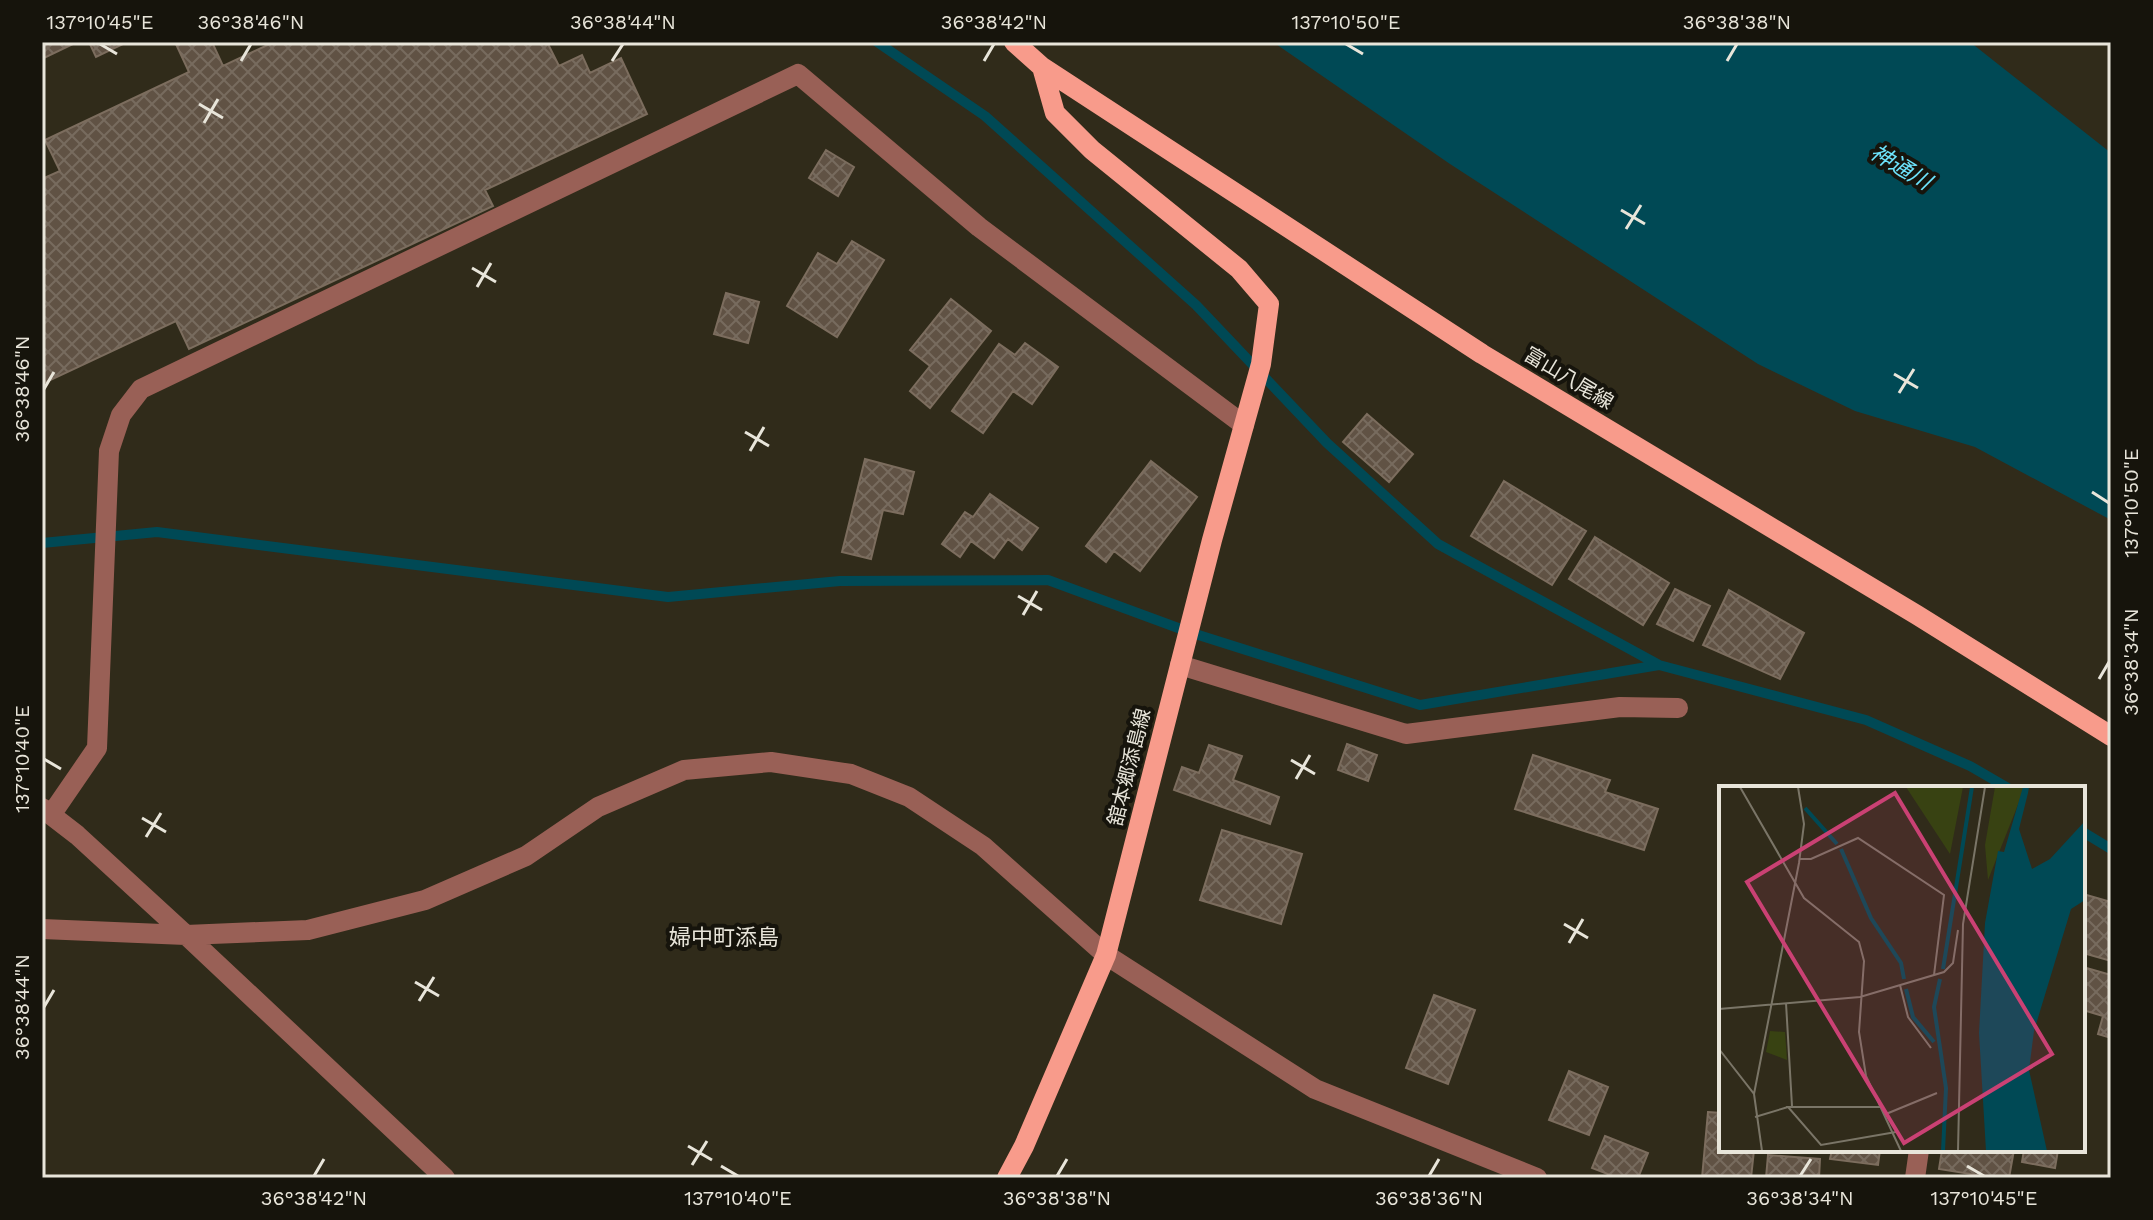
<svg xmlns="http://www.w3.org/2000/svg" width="2153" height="1220" font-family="'Work Sans','Noto Sans JP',sans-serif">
<defs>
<pattern id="building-cross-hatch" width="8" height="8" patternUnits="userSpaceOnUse" patternTransform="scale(2)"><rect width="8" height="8" fill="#605244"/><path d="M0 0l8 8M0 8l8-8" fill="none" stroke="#776b5e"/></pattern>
</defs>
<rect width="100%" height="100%" fill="#302b1a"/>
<path fill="#004955" d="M1273 42H1970L2111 153V520L1975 447 1855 411 1758 364 1450 164Z"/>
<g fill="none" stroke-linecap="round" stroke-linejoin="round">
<path stroke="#004955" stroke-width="10" d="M877 42 985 116 1196 305 1327 443 1438 544 1659 665 1866 720 1970 766 2008 788
M42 543 157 532 668 597 840 581 1048 580 1189 632 1420 705 1659 665
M2083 832 2111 849"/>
</g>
<path fill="url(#building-cross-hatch)" stroke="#7c6d5e" stroke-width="2" d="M42 42H77L42 59Z
M89 42H127L96 57Z
M175 42H212L223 66 274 42H547L559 66 582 55 590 73 621 58 647 114 485 190 493 206 189 349 176 321 42 384V179L60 171 45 140 189 72Z
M826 150 854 167 838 196 809 178Z
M852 241 884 260 837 337 787 306 818 253 837 264Z
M726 293 759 302 748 343 714 334Z
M951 299 991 331 930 408 910 391 930 366 910 350Z
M1025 343 1058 367 1032 404 1013 391 983 433 952 411 999 344 1015 355Z
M1367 414 1413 454 1389 482 1343 442Z
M865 459 914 472 903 514 883 510 871 559 842 552Z
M1151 461 1197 497 1140 571 1114 551 1106 562 1086 546Z
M1504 481 1586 531 1552 585 1471 536Z
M990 494 1038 528 1022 550 1008 539 994 558 971 541 960 557 942 544 965 512 973 517Z
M1595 537 1669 583 1643 625 1569 579Z
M1675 589 1710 606 1693 641 1657 624Z
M1729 590 1804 633 1780 679 1703 645Z
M1347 744 1377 755 1368 781 1338 770Z
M1209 745 1242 756 1233 780 1279 797 1270 824 1174 790 1182 767 1199 773Z
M1533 755 1610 780 1605 792 1658 809 1644 850 1515 809Z
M1222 830 1302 854 1281 924 1200 900Z
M2083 894 2111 902V961L2083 953Z
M2083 967 2111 975V1038L2098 1034 2103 1016 2083 1010Z
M1434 995 1475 1010 1448 1084 1406 1068Z
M1569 1071 1608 1087 1589 1135 1549 1120Z
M1708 1112 1721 1113V1150H1754L1751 1178H1702Z
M1605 1136 1648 1153 1638 1178H1618L1592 1168Z
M1832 1150H1880L1878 1165 1830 1159Z
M1942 1150H2014L2009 1178H1977V1175L1939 1169Z
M2024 1150H2058L2055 1168 2022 1162Z
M1768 1155 1820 1159 1819 1178H1766Z"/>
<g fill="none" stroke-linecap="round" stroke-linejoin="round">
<path stroke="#996056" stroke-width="20" d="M1180 665 1406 734 1620 707 1678 708
M42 808 77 835 186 935 445 1178
M51 815 97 748 109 451 121 415 141 389 798 74 979 227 1244 425
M42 929 186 935 308 930 425 900 526 856 598 807 684 770 771 762 851 774 909 797 983 846 1106 955 1315 1089 1537 1178
M1915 1178 1919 1150"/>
<path stroke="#f89b8b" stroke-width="20" d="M1014 42 1042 67 1482 354 1917 615 2111 736
M1007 1178 1024 1146 1106 955 1212 540 1261 364 1269 304 1239 269 1092 150 1055 113 1042 67"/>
</g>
<path fill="none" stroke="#e8e5da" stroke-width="3" d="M100 44 117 54M1346 44 1363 54M241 61 251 44M612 61 623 44M984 61 994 44M1727 61 1737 44M199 104 223 118M204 123 218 99M1621 210 1645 224M1626 229 1641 205M472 268 496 282M477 287 491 263M1894 374 1918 388M44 389 54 372M1899 393 1914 369M745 432 769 446M750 451 764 427M2092 492 2109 503M1018 596 1042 610M1023 615 1037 591M2099 679 2109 662M44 759 61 769M1291 760 1315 774M1296 779 1310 755M142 818 166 832M146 837 161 813M1564 924 1588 938M1569 943 1583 919M415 982 439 996M419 1001 434 977M44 1007 54 990M688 1146 712 1160M692 1165 707 1141M721 1166 738 1176M1967 1166 1984 1176M314 1176 324 1159M1057 1176 1067 1159M1429 1176 1439 1159M1800 1176 1811 1159"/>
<g text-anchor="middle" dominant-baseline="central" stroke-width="8" stroke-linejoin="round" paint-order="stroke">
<g font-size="20" fill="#e8e5da" stroke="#16140c">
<text transform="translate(1569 378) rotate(31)">富山八尾線</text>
<text transform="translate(1129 767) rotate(-76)">舘本郷添島線</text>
</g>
<g font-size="22" font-style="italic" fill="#6de3fc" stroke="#16140c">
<text transform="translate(1901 167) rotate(31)">神通川</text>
</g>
<g font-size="22" fill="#e8e5da" stroke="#16140c">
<text x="724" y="937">婦中町添島</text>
</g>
</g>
<g transform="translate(1719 786)">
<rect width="366" height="366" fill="#302b1a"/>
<path d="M187 1H244L231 68ZM276 1H306L269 94 266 59Z" fill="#384212"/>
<path d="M51 245 66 246 68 274 47 266Z" fill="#384212"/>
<path d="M304 1H310L309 7 300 43 313 83 331 73 366 35V114L352 123 315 245 310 284 328 365H267L260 247 266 137 279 65 285 66Z" fill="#004955"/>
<path fill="none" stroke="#004955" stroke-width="4" d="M86 22 118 58M122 63 152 132 182 177 185 193M224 183 253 1M221 193 215 221 227 302 224 365M187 203 194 231 215 256"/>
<path fill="none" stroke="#7a7567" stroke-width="2" d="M21 1 85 112 140 156 145 175 140 246 147 290 182 365M81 73H92L139 52 225 109 215 189M181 199 189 231 212 262M67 217 73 320M0 223 141 211 225 186 234 177 239 144M0 263 35 308 43 365M35 308 80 77 85 38 79 1M161 321H69L102 359 177 346M167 328 218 307M36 331 69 321M239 365 244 138 266 1"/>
<path fill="#ca4174" fill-opacity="0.15" stroke="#ca4174" stroke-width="4" d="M176 7 333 268 185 357 28 96Z"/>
<rect width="366" height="366" fill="none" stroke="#e8e5da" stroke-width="4"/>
</g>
<rect width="2153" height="1220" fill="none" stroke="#16140c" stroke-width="88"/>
<rect x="44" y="44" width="2065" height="1132" fill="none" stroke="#e8e5da" stroke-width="3"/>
<g font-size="20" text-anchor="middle" fill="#e8e5da">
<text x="100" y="29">137°10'45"E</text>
<text x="251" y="29">36°38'46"N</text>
<text x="623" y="29">36°38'44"N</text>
<text x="994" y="29">36°38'42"N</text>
<text x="1346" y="29">137°10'50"E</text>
<text x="1737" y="29">36°38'38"N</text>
<text transform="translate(22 389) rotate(-90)" y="7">36°38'46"N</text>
<text transform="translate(2131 503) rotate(-90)" y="7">137°10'50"E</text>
<text transform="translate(2131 662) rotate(-90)" y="7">36°38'34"N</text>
<text transform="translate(22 759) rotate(-90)" y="7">137°10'40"E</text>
<text transform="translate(22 1007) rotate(-90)" y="7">36°38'44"N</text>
<text x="314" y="1205">36°38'42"N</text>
<text x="738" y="1205">137°10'40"E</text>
<text x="1057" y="1205">36°38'38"N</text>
<text x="1429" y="1205">36°38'36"N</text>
<text x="1800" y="1205">36°38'34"N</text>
<text x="1984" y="1205">137°10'45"E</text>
</g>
</svg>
